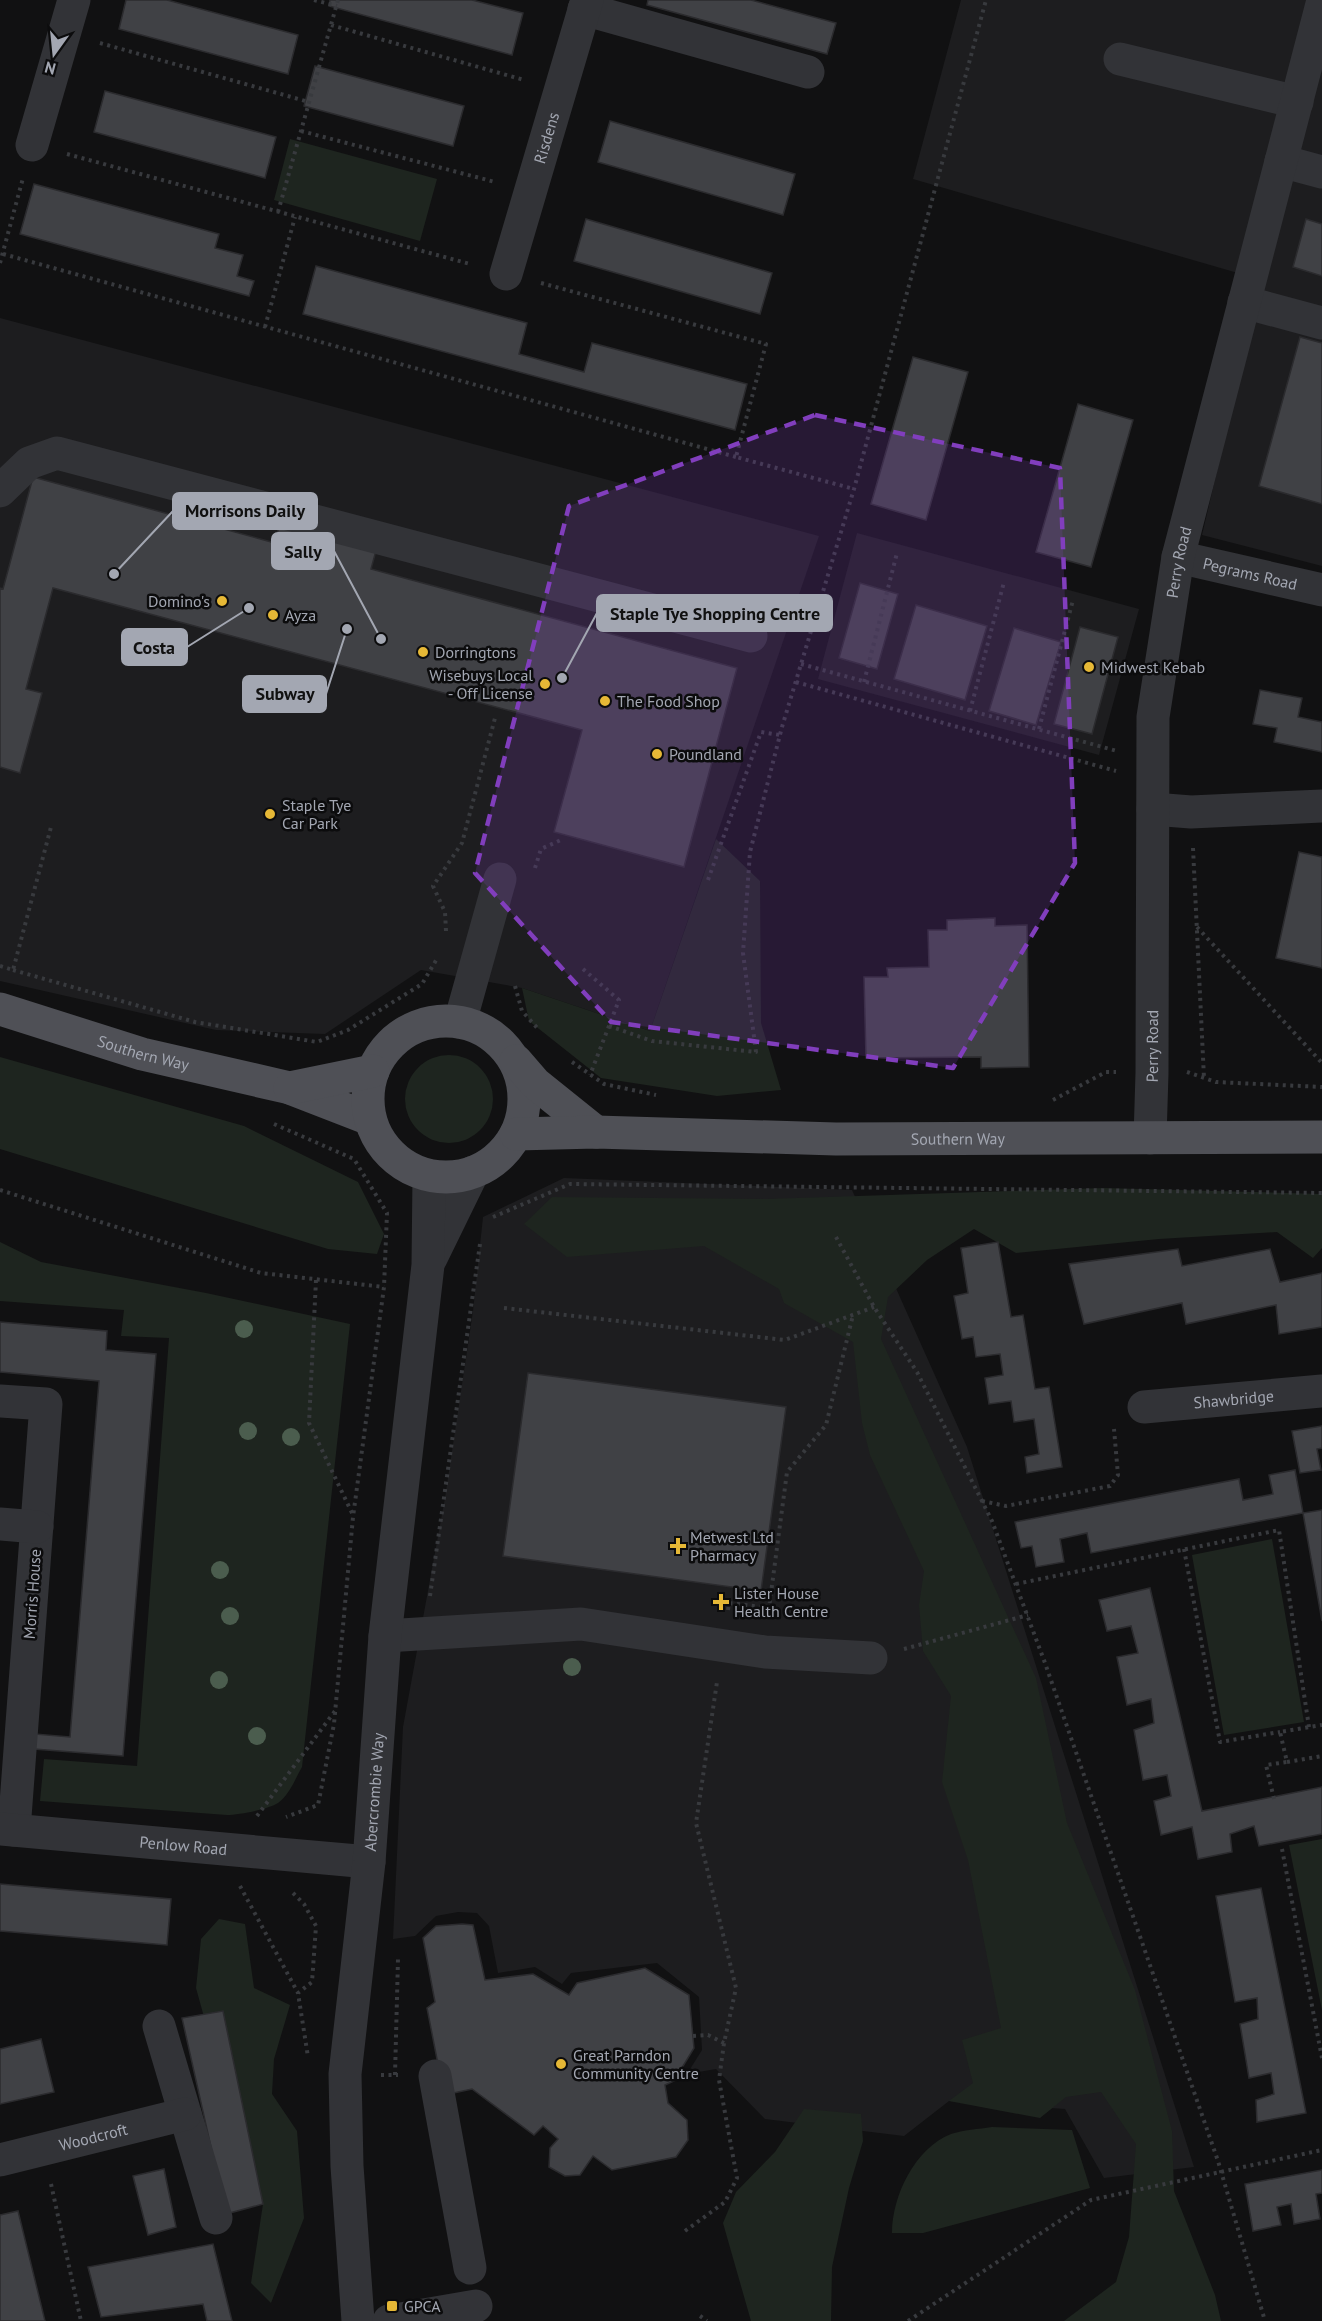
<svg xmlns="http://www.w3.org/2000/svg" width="1322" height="2321" font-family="'PT Sans',sans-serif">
<rect width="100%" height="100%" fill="#111112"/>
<path fill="#1d1d1f" d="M961 0H1322V566L1202 535 1262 280 913 179Z
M0 318 819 536 650 1031 522 988 421 970 325 1034 216 1030 0 981Z
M857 533 1139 609 1099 755 818 679Z
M564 1178 852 1190 967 1447 1194 2167 1104 2178 1065 2109 949 2101 904 2136 765 2119 716 2069 687 2074 702 2050 699 1997 657 1963 571 1973 562 1984 535 1967 498 1973 489 1926 477 1913 458 1912 436 1916 415 1936 393 1939 403 1727 445 1498 473 1311 483 1217Z"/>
<path fill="#1e251f" d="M290 139 437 179 420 241 274 200Z
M716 839 760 881 761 1023 781 1090 717 1096 601 1078 529 1021 522 988 650 1031Z
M405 1099a44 44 0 1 1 88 0a44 44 0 1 1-88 0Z
M0 1057 244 1126 358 1182 384 1234 377 1254 328 1249 0 1149Z
M1104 1188 1322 1194V1248L1313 1258 1277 1232 1159 1239 1016 1253 974 1229 927 1260 888 1297 881 1339 1036 1678 1067 1823 1135 1990 1172 2131 1174 2191 1215 2295 1221 2321H1064L1116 2282 1129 2237 1136 2144 1101 2092 1066 2097 1040 2118 949 2101 973 2083 962 2040 1001 2028 968 1860 942 1782 951 1696 923 1651 919 1605 924 1571 870 1455 862 1423 853 1342 784 1303 779 1289 704 1246 567 1257 524 1224 552 1197 767 1199Z
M0 1242 41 1262 206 1293 350 1324 302 1767C295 1779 290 1794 278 1803 269 1809 239 1815 227 1815L40 1801 44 1759 137 1766 169 1338 121 1336 124 1310 0 1301Z
M1272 1539 1304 1722 1224 1735 1192 1555Z
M1322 1839V2010L1289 1845Z
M219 1919 245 1924 254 1988 290 2005 274 2059 272 2094 297 2131 304 2218 271 2303 251 2283 263 2204 243 2111 209 2035 196 1988 201 1939Z
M804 2109 861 2114 863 2141 849 2188 832 2267 831 2321H751L723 2223 736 2192 775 2152Z
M992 2127 1072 2130 1090 2188 923 2233H892C892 2196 915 2148 951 2134 963 2130 979 2129 992 2127Z"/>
<path fill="#404145" stroke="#2b2b2e" stroke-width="1.5" d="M126 0H167L298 35 288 74 119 29Z
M330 0H472L523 13 512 55 329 6Z
M648 0H751L836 23 827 54 647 5Z
M315 66 464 106 453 146 304 106Z
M105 91 276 137 265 178 94 132Z
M610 121 795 174 783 215 598 162Z
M34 184 219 234 215 248 243 255 237 276 254 281 249 296 20 234Z
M586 219 772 273 760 314 574 261Z
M1306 219 1322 224V276L1293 267Z
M316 266 527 323 519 354 584 372 592 343 747 384 735 430 303 314Z
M1300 337 1322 343V504L1259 486Z
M913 357 968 372 926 520 871 504Z
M1078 404 1133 420 1091 567 1036 552Z
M33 477 275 543 280 521 377 547 371 569 737 668 684 867 554 832 582 730 53 588 26 689 42 693 20 773 0 767V588L3 589Z
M860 583 898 594 877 669 839 658Z
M916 605 987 626 965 700 894 679Z
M1080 627 1118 637 1092 734 1054 724Z
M1014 628 1061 642 1036 725 989 711Z
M1260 690 1302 698 1298 717 1322 722V752L1274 742 1277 728 1253 724Z
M1299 852 1322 857V968L1276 958Z
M995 918V926L1027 925 1029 1067 981 1068V1057L866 1058 864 977H888L887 968 929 967 928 930H947V920Z
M998 1242 1011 1317 1023 1315 1035 1389 1049 1387 1062 1467 1027 1473 1025 1457 1039 1454 1034 1419 1014 1422 1011 1401 989 1404 985 1378 1003 1375 1000 1354 976 1357 973 1337 962 1339 954 1296 968 1293 961 1248Z
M1178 1249 1182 1266 1270 1249 1280 1282 1322 1273V1327L1279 1334 1276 1305 1186 1324 1182 1303 1084 1324 1069 1264Z
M0 1322 107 1331 106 1350 156 1354 123 1756 34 1749 35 1734 70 1737 99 1381 0 1372Z
M528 1373 786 1407 761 1591 503 1556Z
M1322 1426V1448L1317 1449 1321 1470 1300 1473 1292 1431Z
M1295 1470 1303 1513 1091 1553 1087 1533 1060 1539 1064 1562 1036 1567 1032 1546 1021 1548 1015 1522 1239 1479 1243 1500 1273 1494 1269 1475Z
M1322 1510V1621L1303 1513Z
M1150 1588 1202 1811 1322 1787V1834L1259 1846 1254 1826 1230 1834 1232 1852 1198 1859 1192 1827 1161 1835 1154 1801 1171 1796 1167 1775 1143 1780 1134 1730 1154 1723 1151 1699 1127 1705 1117 1657 1138 1653 1131 1626 1107 1631 1099 1600Z
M0 1884 171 1899 167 1945 0 1931Z
M1261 1888 1306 2113 1257 2122 1256 2100 1274 2094 1271 2073 1249 2078 1240 2024 1258 2019 1257 1998 1235 2002 1216 1896Z
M462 1924 473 1925 485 1980 533 1974 569 1995 577 1983 645 1968 689 1995 694 2048 674 2081 665 2085 668 2103 687 2120 688 2140 676 2157 612 2170 593 2156 580 2175 565 2176 549 2167 550 2148 558 2139 543 2126 534 2135 472 2089 444 2095 427 2008 435 2002 423 1938 436 1926Z
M223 2011 263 2204 226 2214 182 2018Z
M41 2039 54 2092 0 2104V2049Z
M164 2169 176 2227 148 2235 133 2176Z
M1322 2170V2193L1316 2194 1320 2219 1294 2224 1291 2204 1277 2207 1281 2225 1253 2231 1245 2184Z
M18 2211 45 2321H0V2215Z
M213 2244 232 2321H207L203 2304 101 2317 88 2267Z"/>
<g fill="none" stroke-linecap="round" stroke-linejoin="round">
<path stroke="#383a3e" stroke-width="4" stroke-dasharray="3 4.5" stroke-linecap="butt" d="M314 0 337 6
M331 25 524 80
M100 43 309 102
M301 131 495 182
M67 154 470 264
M278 212 338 0
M3 254 736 457
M0 263 23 178
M541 283 766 344 736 457 854 489
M265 327 295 217
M801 664 1117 751
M796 682 1116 771
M864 682 897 553
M970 711 1004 582
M1039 729 1073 600
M1193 848 1204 1078
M535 868 541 849 563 839
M708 880 761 732 780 735
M1197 927 1322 1063
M446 931 445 912 433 886 462 843 495 718
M0 966 13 970 51 827
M583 969 619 1000 590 1075
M13 970 195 1022 317 1042 348 1030 422 984 438 957
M515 986 522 1011 539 1030
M609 1026 652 1041 756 1052 743 953 750 852 782 727 854 489 986 0
M572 1062 604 1084 656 1095
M1187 1072 1216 1082 1322 1087
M1053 1100 1106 1072H1116
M274 1124 354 1159 387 1213 384 1287 353 1517 334 1724 318 1805 286 1817
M0 1190 261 1273 384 1287
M493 1217 570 1184 1322 1193
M836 1237 874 1307 917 1372 992 1521 1045 1663 1218 2161 1265 2321
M316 1280 309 1423 353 1515
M504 1308 785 1340 874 1307
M982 1501 1006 1506 1110 1486 1118 1475 1114 1429
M1184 1549 1220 1742 1280 1732
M1016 1584 1279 1530 1309 1727
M430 1596 480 1244
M728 1610 729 1603 769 1608 787 1472 826 1425 853 1315
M904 1649 1028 1615
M1287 1762 1322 1756
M1274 1799 1266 1765 1287 1762 1280 1732 1322 1725
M257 1816 335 1711
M1282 1849 1322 2058
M240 1886 298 1993
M293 1893 304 1904 316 1926 312 1982 298 1993 308 2057
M693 2036 708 2035 724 2043
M381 2075H398
M395 2075 398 1959
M51 2184 81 2321
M685 2231 725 2202 737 2178 719 2080 724 2043 736 1988 696 1823 717 1682
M700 2316 707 2321
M908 2321 1091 2200 1322 2150"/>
<g stroke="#323337" stroke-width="33">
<path d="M584 9 808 72"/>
<path d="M1120 59 1297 102"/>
<path d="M32 145 74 0"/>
<path d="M1281 161 1322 172"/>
<path id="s1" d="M506 274 587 0"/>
<path d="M1244 302 1322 323"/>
<path d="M0 491 29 463 57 453 751 636"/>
<path id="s2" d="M1178 557 1322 590"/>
<path d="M1153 809 1191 812 1322 806"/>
<path d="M460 1022 500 879"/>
<path id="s3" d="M1150 1138 1152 1073 1153 717 1178 557 1322 4"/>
<path d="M431 1258 473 1172"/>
<path d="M0 1401 46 1404 14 1830"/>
<path id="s4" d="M1144 1407 1322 1391"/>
<path d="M0 1524 37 1527"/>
<path d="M385 1636 581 1624 765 1652 871 1658"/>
<path id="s5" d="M0 1829 369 1862"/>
<path d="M159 2026 216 2218"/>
<path d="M435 2076 470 2268"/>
<path id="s6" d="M0 2160 185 2114"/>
<path id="s7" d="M358 2321 347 2166 345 2074 369 1862 385 1636 428 1265 429 1176"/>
<path d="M389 2321 476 2306"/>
</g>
<g stroke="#4f5056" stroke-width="33">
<path id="s8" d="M0 1009 142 1054 290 1088 370 1119"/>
<circle cx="446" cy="1099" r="78"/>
<path d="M516 1061 535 1083 596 1132"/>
<path d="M290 1088 373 1071"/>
<path id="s9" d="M516 1134 596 1132 836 1139 1322 1137"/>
</g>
</g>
<g fill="#4b5d4e">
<circle cx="244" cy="1329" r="9"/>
<circle cx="248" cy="1431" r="9"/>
<circle cx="291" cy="1437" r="9"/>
<circle cx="220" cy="1570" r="9"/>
<circle cx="230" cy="1616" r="9"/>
<circle cx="572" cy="1667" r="9"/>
<circle cx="219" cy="1680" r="9"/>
<circle cx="257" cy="1736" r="9"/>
</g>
<path fill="#813ebd" fill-opacity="0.2" stroke="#813ebd" stroke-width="4.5" stroke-dasharray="12 8" stroke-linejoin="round" d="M815 415 1060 468 1075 863 953 1068 611 1022 475 873 569 506Z"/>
<g fill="#e6b836" stroke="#0c0c0d" stroke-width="2">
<circle cx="222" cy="601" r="6"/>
<circle cx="273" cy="615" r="6"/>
<circle cx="423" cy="652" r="6"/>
<circle cx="1089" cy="667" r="6"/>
<circle cx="545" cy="684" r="6"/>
<circle cx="605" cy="701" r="6"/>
<circle cx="657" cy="754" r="6"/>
<circle cx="270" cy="814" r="6"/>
<path d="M675 1537h6v6h6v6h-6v6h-6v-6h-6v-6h6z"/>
<path d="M718 1593h6v6h6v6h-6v6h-6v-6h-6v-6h6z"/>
<circle cx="561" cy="2064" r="6"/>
<rect x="386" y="2300" width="12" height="12" rx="3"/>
</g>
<g text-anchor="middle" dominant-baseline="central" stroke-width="5" stroke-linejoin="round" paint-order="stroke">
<g font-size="16" fill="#a3a7b2" stroke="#0c0c0d">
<text stroke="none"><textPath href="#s1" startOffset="142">Risdens</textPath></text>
<text stroke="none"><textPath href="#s3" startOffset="578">Perry Road</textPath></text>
<text stroke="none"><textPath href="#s2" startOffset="74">Pegrams Road</textPath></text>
<text stroke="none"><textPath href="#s3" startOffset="92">Perry Road</textPath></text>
<text stroke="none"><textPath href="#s8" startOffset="150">Southern Way</textPath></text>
<text stroke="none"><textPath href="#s9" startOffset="442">Southern Way</textPath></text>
<text stroke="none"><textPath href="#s4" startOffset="90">Shawbridge</textPath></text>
<text transform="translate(32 1594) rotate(-86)">Morris House</text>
<text stroke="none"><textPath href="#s7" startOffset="531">Abercrombie Way</textPath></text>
<text stroke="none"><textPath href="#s5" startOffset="184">Penlow Road</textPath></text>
<text stroke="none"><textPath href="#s6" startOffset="96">Woodcroft</textPath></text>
</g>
<g font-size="16" fill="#a3a7b2" stroke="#0c0c0d" text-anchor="start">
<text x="210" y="601" text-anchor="end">Domino's</text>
<text x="285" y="615">Ayza</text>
<text x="435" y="652">Dorringtons</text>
<text x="1101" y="667">Midwest Kebab</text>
<text x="533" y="675" text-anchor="end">Wisebuys Local<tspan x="533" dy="18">- Off License</tspan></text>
<text x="617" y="701">The Food Shop</text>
<text x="669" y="754">Poundland</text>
<text x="282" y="805">Staple Tye<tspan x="282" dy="18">Car Park</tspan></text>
<text x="690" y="1537">Metwest Ltd<tspan x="690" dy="18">Pharmacy</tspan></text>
<text x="734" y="1593">Lister House<tspan x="734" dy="18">Health Centre</tspan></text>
<text x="573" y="2055">Great Parndon<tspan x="573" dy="18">Community Centre</tspan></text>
<text x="404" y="2306">GPCA</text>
</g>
</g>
<path fill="none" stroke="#a3a7b2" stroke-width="2" d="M114 574L173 511M381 639L334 551M562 678L597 613M249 608L187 647M347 629L326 694"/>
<g fill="#a3a7b2" stroke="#0c0c0d" stroke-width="2">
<circle cx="114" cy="574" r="6"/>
<circle cx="381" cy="639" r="6"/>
<circle cx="562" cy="678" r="6"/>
<circle cx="249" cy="608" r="6"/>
<circle cx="347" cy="629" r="6"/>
</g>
<g fill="#a3a7b2" stroke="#a3a7b2" stroke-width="2">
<rect x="173" y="493" width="144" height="36" rx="6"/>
<rect x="272" y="533" width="62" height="36" rx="6"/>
<rect x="597" y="595" width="235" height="36" rx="6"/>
<rect x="122" y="629" width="65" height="36" rx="6"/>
<rect x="243" y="676" width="83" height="36" rx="6"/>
</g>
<g font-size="18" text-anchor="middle" font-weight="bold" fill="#111">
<text x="245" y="517">Morrisons Daily</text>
<text x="303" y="558">Sally</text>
<text x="715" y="620">Staple Tye Shopping Centre</text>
<text x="154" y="654">Costa</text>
<text x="285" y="700">Subway</text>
</g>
<g transform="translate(54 54) rotate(195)" stroke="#0c0c0d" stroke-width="4.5" paint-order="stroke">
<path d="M0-4.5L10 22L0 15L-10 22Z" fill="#a3a7b2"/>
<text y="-9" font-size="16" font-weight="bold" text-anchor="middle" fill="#a3a7b2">N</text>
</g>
</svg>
